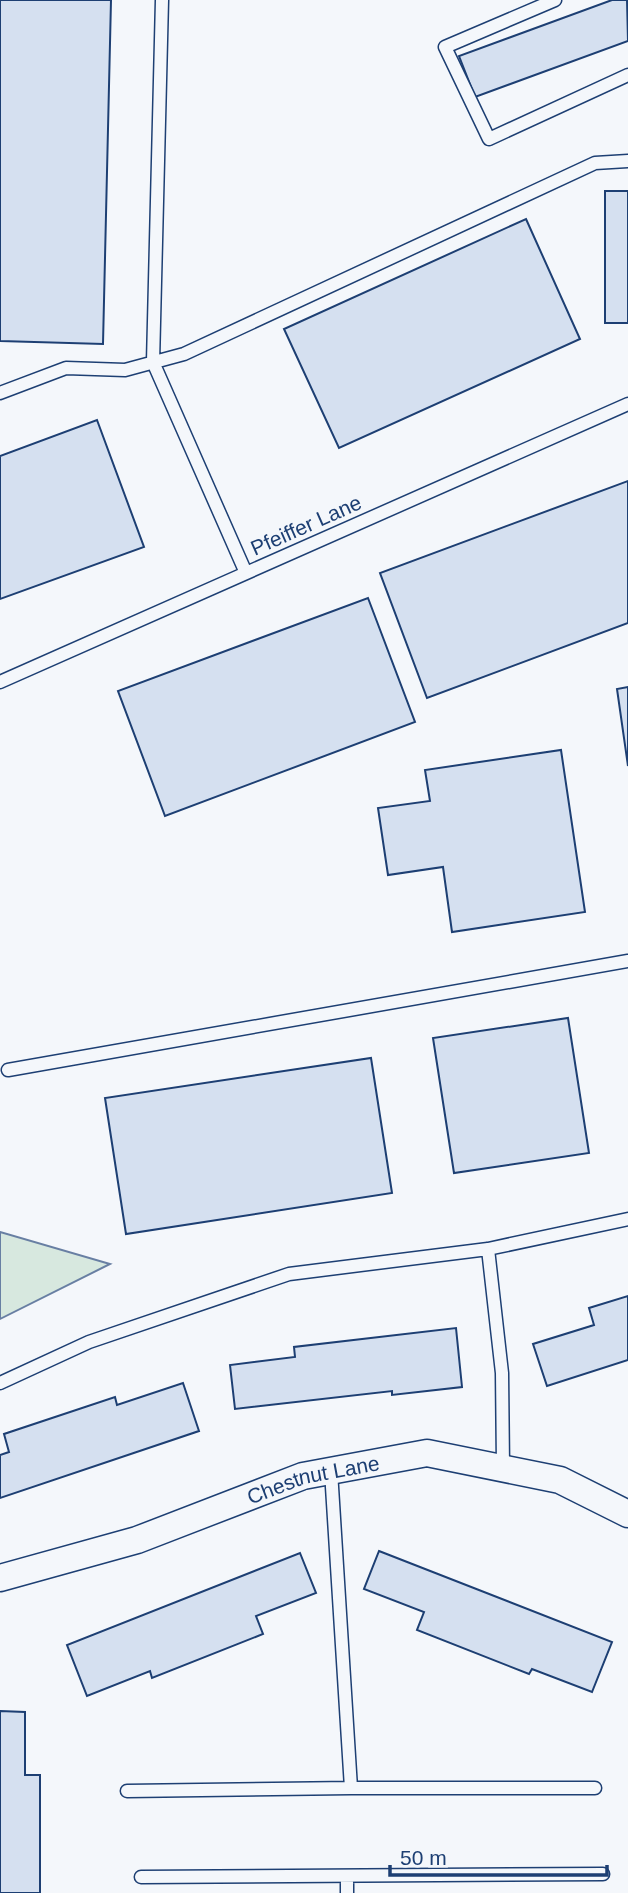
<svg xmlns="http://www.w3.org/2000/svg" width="628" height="1893" font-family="Arial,sans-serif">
<rect width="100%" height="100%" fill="#f4f7fb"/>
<path fill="#d7e8df" stroke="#687fa3" stroke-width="2" d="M0 1232 110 1264 0 1319Z"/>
<path fill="#d5e0f0" stroke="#1d3f73" stroke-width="2" d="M0 0H111L103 344 0 341Z
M612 0H627L628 41 475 97 459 56Z
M605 191H628V323H605Z
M526 219 580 339 339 448 284 329Z
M97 420 144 547 0 599V456Z
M628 481V623L427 698 380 573Z
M368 598 415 722 165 816 118 691Z
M628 687V766L617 689Z
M561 750 585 912 452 932 443 867 388 875 378 808 430 801 425 770Z
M568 1018 589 1153 454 1173 433 1038Z
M371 1058 392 1193 126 1234 105 1098Z
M628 1296V1360L547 1386 533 1344 594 1325 589 1308Z
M456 1328 462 1387 392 1395V1391L235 1409 230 1365 295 1357 294 1347Z
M183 1383 199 1431 0 1498V1455L9 1452 4 1434 115 1397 117 1405Z
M379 1551 612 1642 592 1692 532 1669 529 1674 417 1630 424 1612 364 1589Z
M300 1553 316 1593 256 1616 263 1634 152 1678 150 1671 87 1696 67 1645Z
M0 1711 25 1712V1775H40V1893H0Z"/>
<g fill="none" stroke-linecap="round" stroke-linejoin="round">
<g stroke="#1d3f73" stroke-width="15">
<path id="lane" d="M162 0 153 362 246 573
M555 0 445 47 489 139 628 75
M0 393 66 368 125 370 184 354 595 163 628 161
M0 682 628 404
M8 1070 628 961
M488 1249 502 1373 503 1467
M0 1383 89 1342 289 1274 488 1249 628 1219
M351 1788H595
M127 1791 351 1788 331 1471
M347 1876V1893
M141 1877 603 1874"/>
</g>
<g stroke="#1d3f73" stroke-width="29">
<g id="street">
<path id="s1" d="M0 1578 137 1540 303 1476 427 1453 560 1480 628 1514"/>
</g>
</g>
<use href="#lane" stroke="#f4f7fb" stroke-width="12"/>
<use href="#street" stroke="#f4f7fb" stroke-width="26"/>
</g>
<g text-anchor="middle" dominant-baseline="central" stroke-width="5" stroke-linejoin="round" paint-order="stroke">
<g font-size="21" fill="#1d3f73" stroke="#f4f7fb">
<text transform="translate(306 525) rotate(-24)">Pfeiffer Lane</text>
<text stroke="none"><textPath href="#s1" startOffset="329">Chestnut Lane</textPath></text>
</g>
</g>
<path d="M390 1865v10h217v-10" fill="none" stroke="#1d3f73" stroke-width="3.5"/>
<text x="400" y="1865" font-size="21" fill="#1d3f73" stroke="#f4f7fb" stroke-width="5" paint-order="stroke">50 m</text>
</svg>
